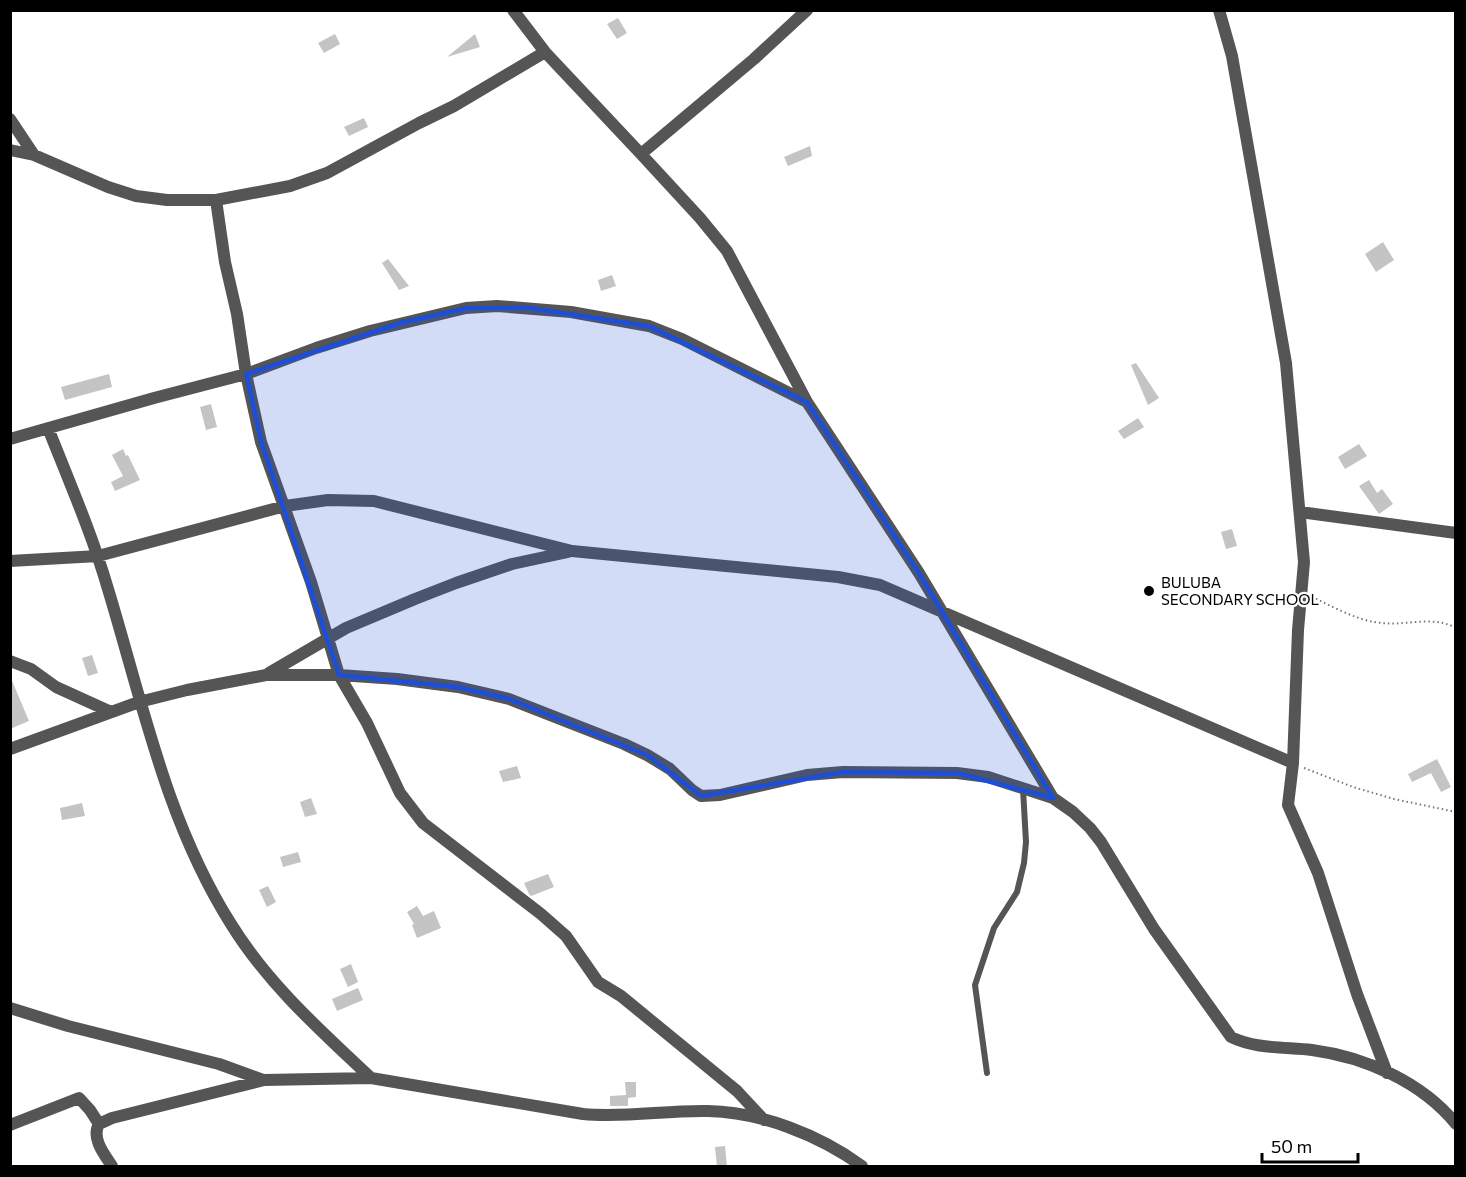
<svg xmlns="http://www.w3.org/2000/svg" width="1466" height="1177" font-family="Commissioner,sans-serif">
<rect width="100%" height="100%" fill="#fff"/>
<path fill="#c4c4c4" d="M618 18 627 33 617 39 607 24Z
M335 34 340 44 324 53 318 43Z
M475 34 480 47 447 57Z
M364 118 368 127 349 136 344 127Z
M810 146 812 156 788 166 784 157Z
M1383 242 1394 260 1376 272 1365 254Z
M388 259 409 286 399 290 382 263Z
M612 275 616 286 601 291 598 280Z
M1136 363 1159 398 1148 405 1131 365Z
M109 374 112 387 65 400 61 387Z
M211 404 217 427 206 430 200 407Z
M1138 418 1144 427 1124 439 1118 431Z
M1359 444 1367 456 1345 469 1338 457Z
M123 449 126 456 128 455 140 480 115 491 111 482 123 476 112 455Z
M1369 480 1377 493 1382 489 1393 504 1379 514 1359 486Z
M1232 529 1237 546 1226 549 1221 532Z
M92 655 98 673 88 676 82 658Z
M10 676 29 721 10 729Z
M1437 759 1451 787 1441 792 1431 773 1412 782 1408 774Z
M517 766 521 778 503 782 499 771Z
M311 798 317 814 305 817 300 802Z
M82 803 85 816 62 820 60 808Z
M298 852 301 862 283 867 280 857Z
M548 874 554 887 531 896 529 894 524 883Z
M268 886 276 902 267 907 259 890Z
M417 906 423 916 434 911 441 928 417 938 412 925 414 924 407 912Z
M351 964 358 982 348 987 340 969Z
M358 988 363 1000 337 1011 332 999Z
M625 1082H636V1097L628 1098V1106H610V1096L626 1095Z
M725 1146 727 1167H717L715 1147Z"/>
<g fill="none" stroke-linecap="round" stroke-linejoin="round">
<path stroke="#777" stroke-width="2" stroke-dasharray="1.5 3" stroke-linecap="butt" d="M1312 597C1334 607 1357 621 1382 623 1406 626 1433 615 1456 628
M1304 768 1353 787 1394 799 1456 812"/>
<path stroke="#555" stroke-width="6" d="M987 1073 975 985 994 928 1017 892 1024 863 1026 842 1023 789"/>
<path stroke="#555" stroke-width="12" d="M513 10 545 52 641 154 700 218 727 251 807 402 919 573 1053 798
M1219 10 1232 56 1286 363 1304 562 1298 630 1293 763 1288 805 1318 873 1357 994 1387 1073
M10 119 34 155
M10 150 34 155 108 187 136 196 167 200H216L290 186 327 173 419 123 454 106 545 52
M641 154 754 59 807 10
M216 200 225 262 237 314 246 374 261 442 311 582 339 675 367 723 400 793 423 823 541 914 566 936 598 982 621 996 737 1091 764 1120
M48 428C69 481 92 534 108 589 143 704 166 821 231 924 268 984 320 1030 371 1078
M10 439 154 398 246 374 316 348 370 331 466 308 497 306 571 312 649 326 682 339 807 402
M1300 512 1456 533
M10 561 98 556 285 506 328 500 374 501 572 551 838 577 880 585 1293 763
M10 661 31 669 56 687 111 712
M269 673 346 628 415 599 456 583 512 564 568 552
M10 749 139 702 187 690 266 675H339L397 679 458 687 509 699 624 744 647 755 670 769 692 790 701 796 720 795 807 775 843 772 957 773 988 777 1053 798 1073 812 1090 828 1101 842 1154 929 1231 1037C1255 1049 1286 1047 1312 1050 1365 1057 1422 1082 1456 1124
M10 1008 68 1026 219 1064 263 1080
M10 1125 79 1098 90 1110 99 1124
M112 1166C104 1154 91 1138 99 1124L112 1118 264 1080 371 1078 583 1114C627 1118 665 1110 708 1111 761 1112 819 1135 862 1166"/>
</g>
<path fill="#1d4ed8" fill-opacity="0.2" stroke="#1d4ed8" stroke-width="4.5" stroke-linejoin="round" d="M525 307 649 326 807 402 919 573 1053 798 957 773 843 772 701 796 647 755 509 699 458 687 339 675 261 442 246 374 402 322 466 308Z"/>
<circle fill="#000" stroke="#fff" stroke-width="2" cx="1149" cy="591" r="6"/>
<g text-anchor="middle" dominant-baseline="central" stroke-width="4.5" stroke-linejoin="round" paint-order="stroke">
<g font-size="15" fill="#000" stroke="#fff" text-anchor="start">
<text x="1161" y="582">BULUBA<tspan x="1161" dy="17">SECONDARY SCHOOL</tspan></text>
</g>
</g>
<rect width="1466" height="1177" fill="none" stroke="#000000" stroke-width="24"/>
<path d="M1262 1153v9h96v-9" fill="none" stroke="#000000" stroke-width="3"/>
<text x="1271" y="1153" font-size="18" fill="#000000" stroke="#ffffff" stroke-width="4.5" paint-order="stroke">50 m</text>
</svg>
